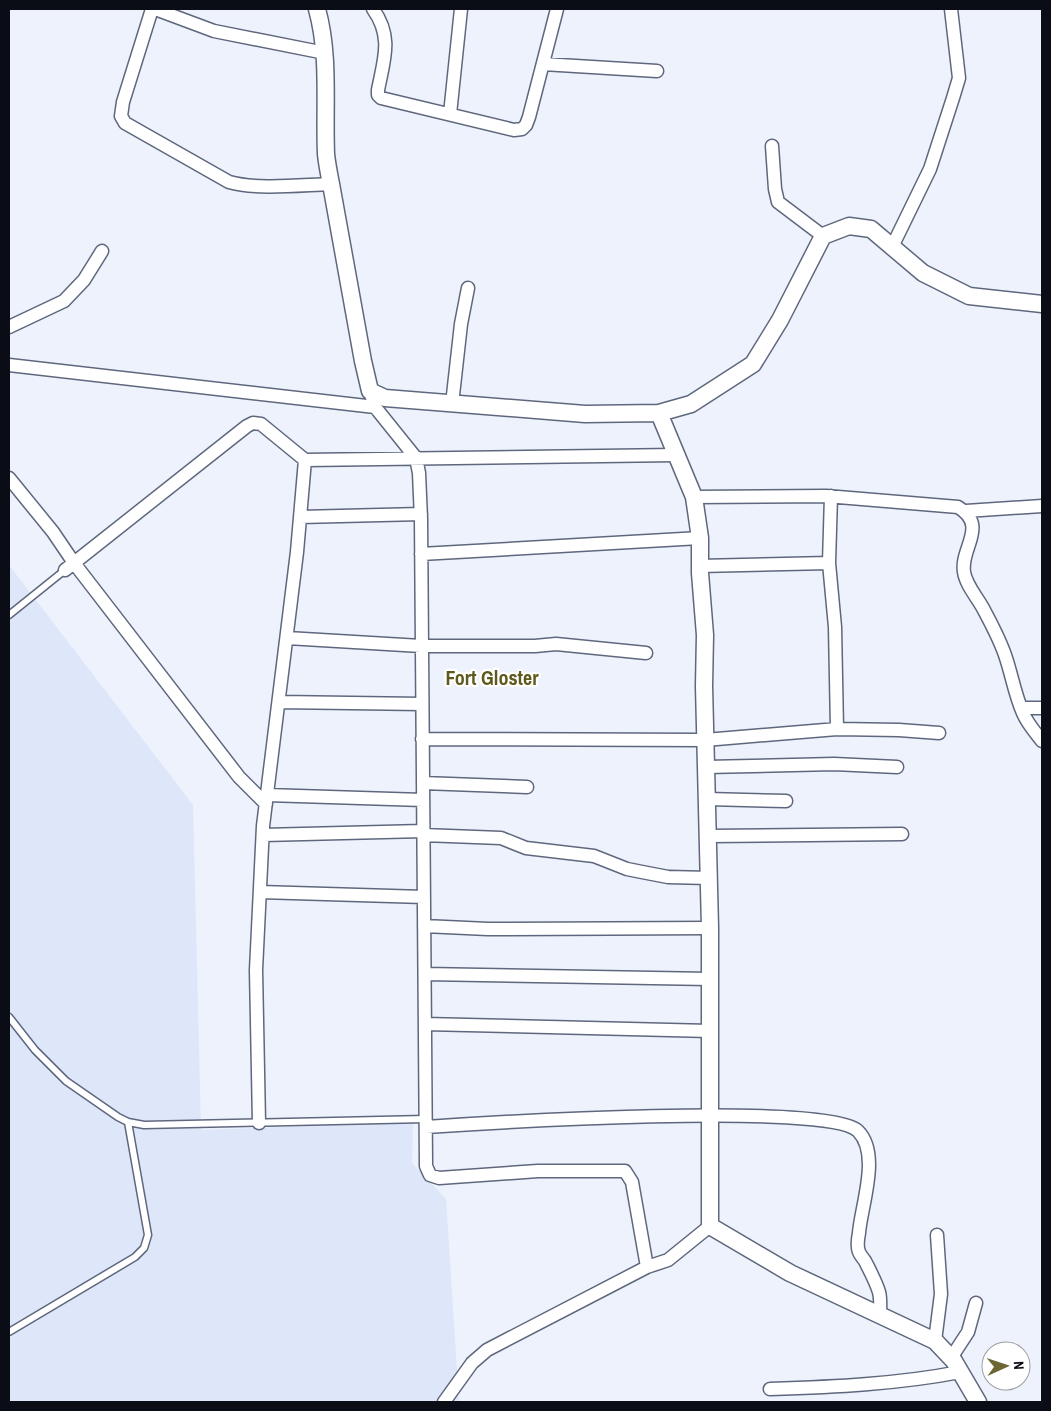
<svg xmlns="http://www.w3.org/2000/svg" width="1051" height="1411" font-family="'Archivo Narrow',sans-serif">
<rect width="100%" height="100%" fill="#edf2fc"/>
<path fill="#dee6f9" d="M9 565 193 805 201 1130 413 1122 412 1163 446 1199 459 1402H9Z"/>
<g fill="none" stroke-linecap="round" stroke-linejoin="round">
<g stroke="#5e677d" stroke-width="9">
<path id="service" d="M9 615 65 570
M9 1017 35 1050 66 1081 118 1117 128 1122 144 1125 426 1119
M9 1332 135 1257 144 1248 148 1235 128 1122"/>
</g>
<g stroke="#5e677d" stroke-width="15">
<path id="minor" d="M152 9 123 102 121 116 125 123 229 182C258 190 300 185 331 184
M155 9 214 31 325 53
M373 9C393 37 384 59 378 90V95L381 98 514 130 522 129 526 125 529 117 557 9
M543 64 657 71
M450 114 461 9
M772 146 775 189 778 202 823 236
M892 247 930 169 953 98 959 78 951 9
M9 327 64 301 84 280 102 251
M9 365 375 407
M370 391 375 407 416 458 419 473 421 519 426 1166 430 1175 439 1178 538 1171H625L632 1182 647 1267
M452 404 461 324 468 288
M9 478 53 532 74 563 239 777 266 804
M831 496 829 563 835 627 837 729
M694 497 826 496 958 507C989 526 960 548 964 572 966 586 979 599 985 612 993 627 1001 642 1006 658 1012 676 1015 695 1023 713 1027 723 1035 732 1042 741
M966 511 1042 506
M300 517 421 514
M421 554 700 538
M700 566 829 563
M65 570 247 426 253 423 261 424 305 460
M287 638 421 646H535L556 644 646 653
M279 702 422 704
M1021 708H1042
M422 739 705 740 837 729 899 730 939 733
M706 767 834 764 897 767
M423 783 527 787
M267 795 423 800
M707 799 786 801
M263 835 423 831
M423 835 501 838 526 848 594 856 627 869 642 872 668 877 709 878
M708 836 902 834
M260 892 424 897
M424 926 488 929 710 928
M425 974 710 979
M425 1024 710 1031
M259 1123 256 970 263 826 297 552 305 460 676 455
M426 1127C485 1123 828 1101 858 1131 881 1154 861 1206 859 1233 858 1238 857 1247 859 1252 860 1255 863 1258 865 1261 870 1271 876 1282 879 1292 881 1299 880 1308 880 1315
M935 1341 941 1294 937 1235
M951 1358 968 1332 976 1303
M770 1389C833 1387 898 1384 960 1372
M444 1402 472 1363 487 1350 647 1267 668 1260 710 1226"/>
</g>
<g stroke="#5e677d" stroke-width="19">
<path id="tertiary" d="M317 9C330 56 324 105 326 154 327 164 329 174 331 184L363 361 370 391 385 398 585 414 659 413 691 404 753 364 780 320 823 236 849 226 871 229 923 273 969 296 1042 304
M659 413 694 497 700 538V573L705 635 704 686 710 928V1226L790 1273 935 1341 954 1361 978 1402"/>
</g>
<use href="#service" stroke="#fff" stroke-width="6"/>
<use href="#minor" stroke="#fff" stroke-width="12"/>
<use href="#tertiary" stroke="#fff" stroke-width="16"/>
</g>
<g text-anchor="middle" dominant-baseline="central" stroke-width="4.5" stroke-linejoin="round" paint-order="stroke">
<g font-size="20" font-weight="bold" fill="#5f591d" stroke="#fff">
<text x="492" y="677">Fort Gloster</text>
</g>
</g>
<rect width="1051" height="1411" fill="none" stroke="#0a0d16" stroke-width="20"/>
<g transform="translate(1006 1366) rotate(87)"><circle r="24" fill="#ffffff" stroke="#9d9ea2"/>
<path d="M0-4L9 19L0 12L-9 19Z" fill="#6b6633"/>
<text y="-8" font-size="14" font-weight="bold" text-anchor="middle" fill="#0a0d16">N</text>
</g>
</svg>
